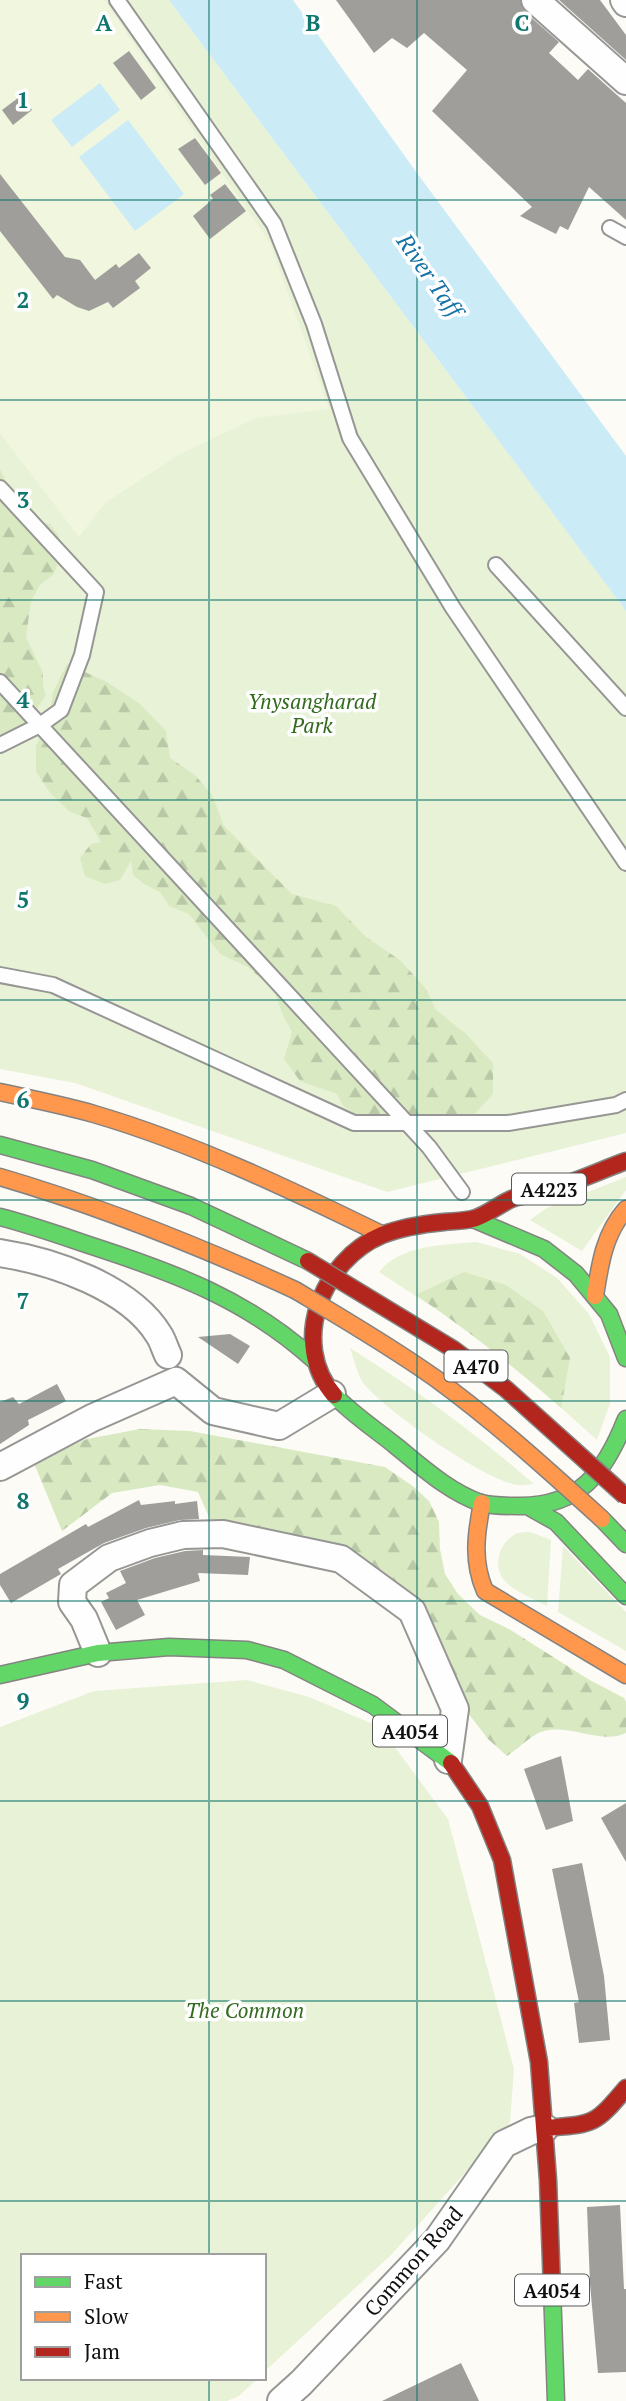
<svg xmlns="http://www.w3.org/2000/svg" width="626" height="2401" font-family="'PT Serif',serif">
<defs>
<pattern id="forest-firs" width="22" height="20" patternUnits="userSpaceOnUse" patternTransform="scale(1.75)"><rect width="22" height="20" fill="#d9eac3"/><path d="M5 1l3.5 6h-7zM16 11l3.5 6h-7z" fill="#b9c8a6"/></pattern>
</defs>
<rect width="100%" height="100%" fill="#fcfbf6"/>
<path fill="#e8f2d6" d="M0 0H169L626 611V1133L387 1192 75 1083 0 1069Z
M626 1177V1190L582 1251 530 1220 547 1208Z
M476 1242 520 1254 557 1278 589 1314 610 1357V1403L597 1440 520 1371 468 1330 379 1272C402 1244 444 1245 476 1242Z
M350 1348C416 1389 476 1434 534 1484 529 1484 523 1486 518 1485 485 1481 385 1410 364 1384 357 1375 354 1359 350 1348Z
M530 1532 551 1540 547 1606C534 1599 518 1593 507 1583 492 1571 497 1545 514 1535 518 1532 525 1532 530 1532Z
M563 1546 626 1612V1651L558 1612Z
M247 1680 309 1697 380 1727 448 1819 514 2069 510 2123 391 2255 264 2372V2256H23V2378H258L239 2396 227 2401H0V1727L94 1691Z"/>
<path fill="url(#forest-firs)" d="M0 469 14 498 34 523 50 524 59 536 60 556 54 574 40 585 31 601 26 637 43 673V686L46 695C34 712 23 733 0 735Z
M67 664 107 682 140 704 166 731 170 758 195 775 212 795 224 826 292 894 336 906 366 937 401 961 426 989 436 1010 465 1033 493 1063V1094L466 1123 405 1130H381L344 1107 337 1094 300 1081 284 1059 292 1032 283 1015 274 991 248 967 220 954 189 914 169 906 160 892 144 884 133 875 131 861 120 880 105 884 85 876 80 858 91 844 101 842 87 818 70 812 51 794 36 772V746L48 722 53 692Z
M464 1272 506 1285 543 1311 570 1358 561 1408C515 1367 467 1330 416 1295Z
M140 1429 190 1431 385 1467 414 1487 429 1501 439 1522 440 1549 445 1574 458 1594 480 1615 509 1629 588 1679 624 1698 626 1702V1733C601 1745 572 1724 544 1731 532 1734 518 1749 507 1756L488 1739 465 1709 365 1565 213 1526 198 1492 160 1485 112 1493 62 1531 33 1461 87 1439Z"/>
<path fill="#f1f6df" d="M0 0H104L270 243 329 409 256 418 180 454 105 503 79 537 0 433Z"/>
<path fill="#cbebf7" d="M169 0H293L414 169 626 456V611Z
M100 83 120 110 72 147 51 120Z
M128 120 184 194 135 231 79 157Z"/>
<path fill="#a09e9b" d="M336 0H520L525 12 559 42 549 53 578 80 588 69 626 103V220L589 187 568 230 560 226 556 234 520 216 532 207 432 111 467 70 424 33 407 48 392 38 374 53Z
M559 0H600L626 35V60Z
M129 51 156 88 141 100 113 63Z
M22 95 32 110 13 125 2 110Z
M195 138 221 173 205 185 178 149Z
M0 174 65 257 80 260 95 280 116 264 119 268 139 253 151 268 135 281 140 288 113 308 108 302 89 311 77 307 57 295 53 299 0 231Z
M225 184 246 211 210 239 193 216 213 199 210 195Z
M230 1334 250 1346 238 1364 198 1337Z
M57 1384 66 1401 28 1420 29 1425 0 1444V1402L13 1397 19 1404Z
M139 1500 141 1505 175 1501V1504L197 1501 199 1519 180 1520 146 1528 104 1543 58 1569 61 1574 11 1603 0 1585V1574L86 1524 88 1527Z
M203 1550V1555L250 1557 248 1575 198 1573 200 1581 137 1600 145 1615 116 1630 101 1602 109 1598 106 1593 126 1583 120 1571 155 1558 185 1551Z
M561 1756 573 1821 546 1830 524 1769Z
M626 1803V1862L601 1818Z
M582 1863 604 1976 610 2040 579 2043 574 2003 579 2002 552 1869Z
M620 2205 624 2289H626V2372L598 2373 590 2284 587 2207Z
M461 2363 479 2401H382L434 2376Z"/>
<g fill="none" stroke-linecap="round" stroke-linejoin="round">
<g stroke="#969694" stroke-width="18">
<path id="lane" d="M117 0 274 224 314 324 350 438 453 608 626 863
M610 228 626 237
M0 488 96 592 82 655 61 710 40 725 0 745
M496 565 626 708
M0 682 429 1147 462 1192
M0 975 53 985 354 1123H508L616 1105 626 1100"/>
</g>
<g stroke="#969694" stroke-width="30">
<path id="street" d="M535 0 626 81
M624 0 626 3
M0 1253C52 1261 130 1287 159 1335 163 1341 165 1349 168 1355
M0 1467 92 1418 176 1381 213 1411 279 1426 332 1394
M98 1653 84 1619 72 1602 73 1585 109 1558 150 1543 183 1535 223 1534 341 1559 412 1611 455 1709 448 1760
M281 2401 301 2383 437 2240 504 2144 531 2131 545 2128"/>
</g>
<g stroke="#848381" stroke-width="19">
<path id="fast" d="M0 1145 92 1170 191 1206 308 1261
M0 1217C31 1225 62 1236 92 1246 175 1273 248 1300 314 1360
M473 1219 544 1249 576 1274 609 1314 626 1358
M334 1395C352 1414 375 1429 396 1446 422 1467 449 1492 481 1503 492 1506 506 1506 518 1506 580 1507 605 1472 626 1419
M531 1508 556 1522 626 1596
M602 1519 626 1544
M0 1675 98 1653 169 1647 247 1650 284 1660 373 1705 451 1763
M552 2288 556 2401"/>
</g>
<g stroke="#848381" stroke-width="19">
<path id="slow" d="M0 1092C31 1099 63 1105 94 1114 193 1143 289 1189 381 1234
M0 1177C102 1207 199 1246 295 1290
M595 1296C600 1264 604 1234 626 1209
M482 1503C476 1534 472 1561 485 1591L626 1675"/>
</g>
<g stroke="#848381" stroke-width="19">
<path id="jam" d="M334 1395C289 1343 322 1260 382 1235 402 1227 423 1224 444 1222 455 1221 466 1221 476 1218 490 1213 501 1203 514 1198 525 1195 535 1194 546 1191 573 1183 599 1171 626 1161
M451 1763 480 1806 502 1860 539 2062 548 2180 552 2288
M545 2128C594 2124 594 2126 626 2088"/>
</g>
<use href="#lane" stroke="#fffefe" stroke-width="14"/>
<use href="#street" stroke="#fffefe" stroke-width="26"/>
<use href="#fast" stroke="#63d668" stroke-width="16"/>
<use href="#slow" stroke="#ff974d" stroke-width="16"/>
<use href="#jam" stroke="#b3261e" stroke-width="16"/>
<g stroke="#848381" stroke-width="19" stroke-linecap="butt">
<path id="slow-bridge" d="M295 1290C342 1318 390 1346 435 1378 494 1421 548 1470 602 1519"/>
</g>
<g stroke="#848381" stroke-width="19" stroke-linecap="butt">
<path id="jam-bridge" d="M308 1261 453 1349 506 1389 625 1496"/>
</g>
<use href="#slow-bridge" stroke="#ff974d" stroke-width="16"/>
<use href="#jam-bridge" stroke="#b3261e" stroke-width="16"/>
</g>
<path fill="none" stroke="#0f766e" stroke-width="2" stroke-opacity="0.55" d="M209 0V2256M417 0V2401M0 200H626M0 400H626M0 600H626M0 800H626M0 1000H626M0 1200H626M0 1401H626M0 1601H626M0 1801H626M0 2001H626M0 2201H626M209 2378V2401"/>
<g text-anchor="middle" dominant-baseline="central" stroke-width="7" stroke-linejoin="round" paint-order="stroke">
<g fill="#fff" stroke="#585858" stroke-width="2">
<rect x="512" y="1173.5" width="74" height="31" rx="5"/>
<rect x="444.5" y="1350.5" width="63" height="31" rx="5"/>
<rect x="373" y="1715.5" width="74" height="31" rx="5"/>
<rect x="515" y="2274.5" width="74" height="31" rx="5"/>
</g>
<g font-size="19" font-weight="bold" fill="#101010">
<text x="549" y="1189">A4223</text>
<text x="476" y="1366">A470</text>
<text x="410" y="1731">A4054</text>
<text x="552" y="2290">A4054</text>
</g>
<g font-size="21" font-style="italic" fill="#336a1e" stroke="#fff">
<text x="312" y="701">Ynysangharad<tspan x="312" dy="24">Park</tspan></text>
<text x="245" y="2010">The Common</text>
</g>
<g font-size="21" fill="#101010" stroke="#fff">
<text transform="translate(413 2261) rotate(-49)">Common Road</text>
</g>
<g font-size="23" font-style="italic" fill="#1572a6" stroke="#fff">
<text transform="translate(430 275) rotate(55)">River Taff</text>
</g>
</g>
<g font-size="23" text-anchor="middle" font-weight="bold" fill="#0f766e" stroke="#fff" stroke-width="7" stroke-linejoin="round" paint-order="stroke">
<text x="104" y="31">A</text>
<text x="313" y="31">B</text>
<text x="522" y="31">C</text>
<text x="23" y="108">1</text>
<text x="23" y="308">2</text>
<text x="23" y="508">3</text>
<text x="23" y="708">4</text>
<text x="23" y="908">5</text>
<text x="23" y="1108">6</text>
<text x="23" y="1309">7</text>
<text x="23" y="1509">8</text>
<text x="23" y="1709">9</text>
</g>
<rect x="21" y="2254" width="245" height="126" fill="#ffffff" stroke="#9f9f9f" stroke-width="2"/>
<rect x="35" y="2277" width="35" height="10" fill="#63d668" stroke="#9f9f9f" stroke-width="2"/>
<text x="84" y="2289" font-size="21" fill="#101010">Fast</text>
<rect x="35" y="2312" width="35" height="10" fill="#ff974d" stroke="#9f9f9f" stroke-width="2"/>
<text x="84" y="2324" font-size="21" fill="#101010">Slow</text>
<rect x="35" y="2347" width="35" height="10" fill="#b3261e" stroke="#9f9f9f" stroke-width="2"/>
<text x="84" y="2359" font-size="21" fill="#101010">Jam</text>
</svg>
